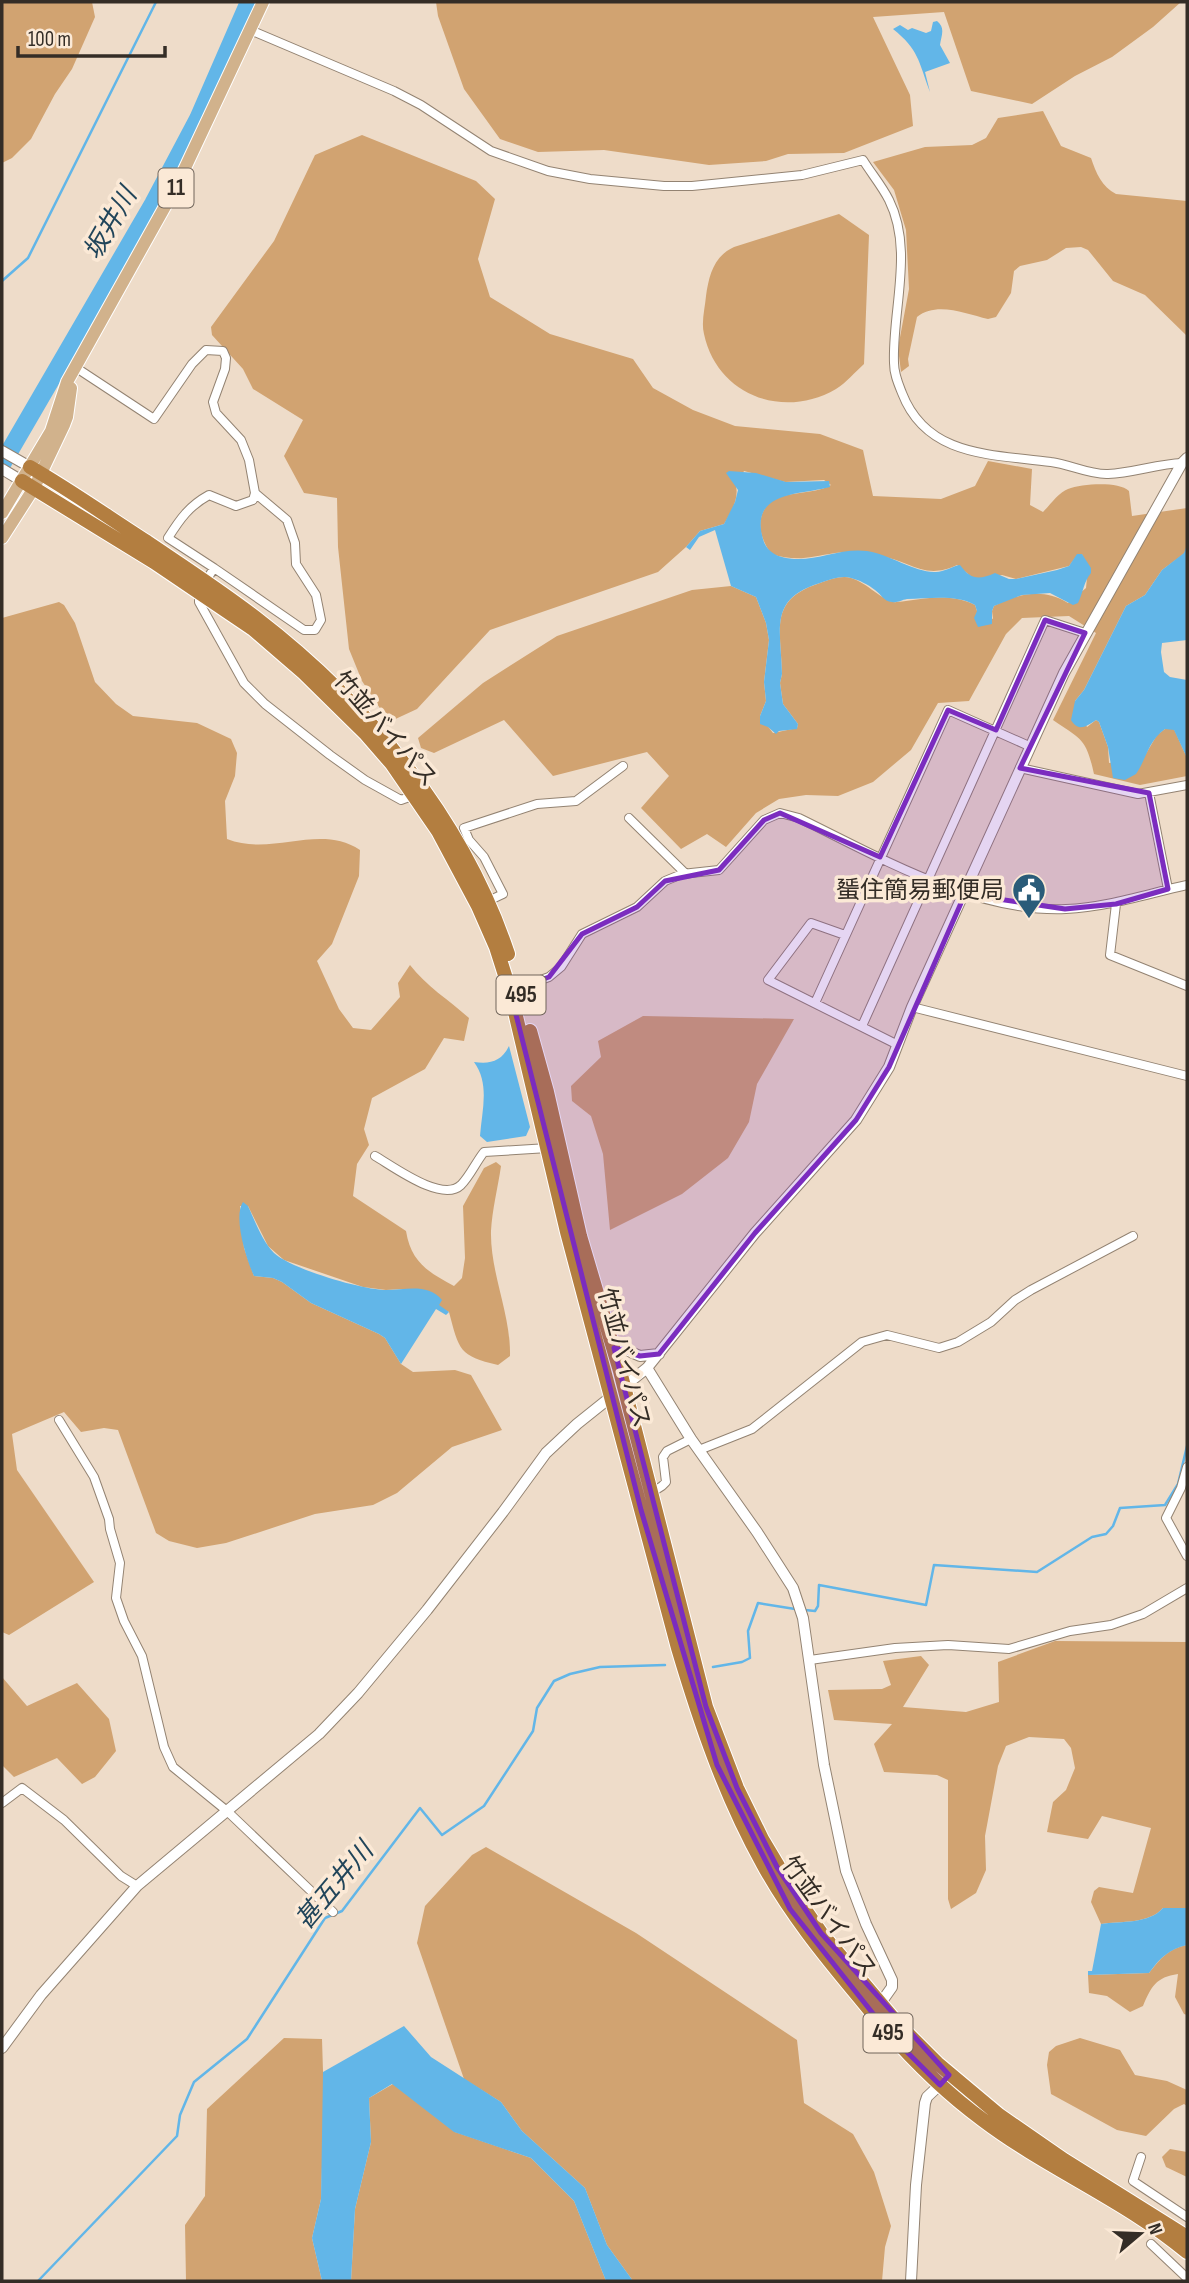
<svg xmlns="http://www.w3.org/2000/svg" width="1189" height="2283" font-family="'Sofia Sans Condensed','Noto Sans JP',sans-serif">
<rect width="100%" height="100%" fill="#eedcc9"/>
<path fill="#d1a371" d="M2 2H92L95 17 72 69 55 94 31 139 12 158 2 163Z
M436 2H1181L1153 27 1112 57 1075 76 1032 104 971 91 944 12 873 17 910 95 913 126 844 153 788 154 766 161 709 165 604 150 538 152 500 139 464 89 438 16Z
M1043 111 1061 146 1091 158C1096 173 1102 187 1116 194L1187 201V336L1145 295 1113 281 1088 250 1081 247 1066 248 1047 260 1020 266 1014 271 1011 293 996 317 988 319C966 314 937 301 917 317L908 359 909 366 901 372 898 348 909 289 906 230 894 190 873 162 925 147 972 145 986 138 998 118Z
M362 135 476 181 495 199 478 259 490 297 550 334 633 359 653 388 693 410 735 426 820 434 863 450 873 496 941 499 975 486 988 461 1032 469 1030 505 1043 512C1050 505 1059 492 1068 489 1082 484 1118 481 1129 491L1132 516 1187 508V545L1185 553 1162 570 1145 595 1126 606 1084 690 1075 701 1087 727 1096 720 1099 722 1108 747 1109 763 1144 757 1157 735 1165 729H1174L1187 758V776L1140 785 1094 774C1086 738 1082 740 1053 720L1096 633 1069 616 1022 618 1006 634 969 701 938 703 911 750 873 782 838 796 806 795 779 799 756 813 726 847 707 834 681 849 641 808 669 776 647 752 553 776 504 720 434 753 421 748 418 738 483 683 557 636 692 590 731 586 756 597 766 623 769 640 764 682 766 701 760 716 773 733 797 728 798 724 783 704 780 683 782 674C781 628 768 600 820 583 829 580 841 575 851 578 867 582 885 604 897 602 922 599 951 592 975 605L977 611 993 619 992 611 994 606C1019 593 1044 588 1068 603L1086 588 1087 578 1082 554H1078L1069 566 1016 579 1002 575 982 579 973 578 957 565C924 581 910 560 879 556 865 554 849 551 835 553 810 557 797 562 771 554 764 543 758 531 761 518 768 486 810 498 831 485L824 480 785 482 744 471 736 486C739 499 731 513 724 524L700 531 686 547 658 572 490 630 417 709 389 722 362 681 349 649 338 547 337 498 304 493 284 456 303 420 253 389 243 369 212 335 211 327 274 241 315 155Z
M839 214 869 235 864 364C855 372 846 383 836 389 783 420 717 395 704 334 701 322 705 308 706 296 709 275 714 256 734 247Z
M59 602 64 605 75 623 95 682 116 704 133 716 197 723 231 739 237 753 235 776 225 801 227 839C273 857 319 823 360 850L359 876 332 944 317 961 339 1009 353 1028 371 1030 400 997 398 983 410 965C426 986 449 1000 469 1018L464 1041 444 1038 425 1069 372 1098 364 1129 369 1145 357 1164 353 1196 406 1231C411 1262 428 1272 454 1286L462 1278 465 1258 463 1206 484 1168 496 1162 501 1166C498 1187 492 1210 491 1231 490 1273 511 1314 510 1356L498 1365C459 1356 459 1350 449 1312L402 1289 386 1290 363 1287 284 1260 268 1246 248 1206H240L244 1248 254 1276 273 1278 282 1282 311 1303 379 1334 385 1338 401 1364 413 1372 455 1370 471 1375 502 1430 452 1447 397 1493 373 1505 315 1514 226 1543 197 1548 169 1541 156 1533 118 1430 104 1428 81 1432 64 1412 12 1434 17 1470 94 1582 9 1635 2 1632V618Z
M643 1016 794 1019 757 1084 749 1122 728 1158 682 1194 610 1230 603 1154 591 1116 572 1101 571 1086 601 1057 598 1041Z
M1055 1641 1187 1642V1908H1163C1149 1924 1121 1921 1101 1924L1091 1902 1094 1891 1099 1887 1133 1893 1151 1828 1102 1816 1088 1839 1047 1832 1053 1802 1066 1790 1075 1768 1071 1748 1064 1739 1029 1737 1006 1746 998 1766 985 1836 986 1870 976 1893 951 1909 948 1899V1780L937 1775 884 1772 874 1744 892 1724 834 1720 828 1690 882 1689 891 1685 883 1661 921 1656 929 1665 903 1707 966 1712 999 1702 998 1662Z
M2 1677 27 1706 77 1683 109 1719 116 1751 95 1777 82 1784 57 1758 14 1777 2 1765Z
M486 1847 636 1933 797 2040 804 2103 853 2134 874 2172 891 2226 885 2247 882 2281H633L607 2245 585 2188 522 2131 501 2102 464 2079 417 1943 425 1906 472 1855Z
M1187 1945V2015L1184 2014 1175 1997 1178 1974C1156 1977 1151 1987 1143 2006L1130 2012 1107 1996 1089 1993 1088 1975 1149 1973C1161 1958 1168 1949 1187 1945Z
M284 2038 322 2039 324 2104 321 2199 312 2238 322 2281H186L185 2225 205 2196 207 2109Z
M1080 2038 1120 2050 1135 2075 1167 2081 1187 2090V2106L1184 2104 1174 2109 1146 2136 1117 2130 1051 2094 1047 2065 1049 2052 1056 2046Z
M393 2084 455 2132 531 2158 574 2201 606 2281H351L355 2209 371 2142 369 2098Z
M1170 2149 1187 2152V2177L1166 2167 1162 2157Z"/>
<path fill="#62b6e8" d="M937 21C946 28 941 36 940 45L950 63 925 72 930 92C918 60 919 50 893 29L900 25 908 30 912 28 926 33 931 31 933 22Z
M729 471 756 473 786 482 829 481 830 487C801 495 752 491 762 535 764 546 770 554 782 557 811 565 838 547 867 551 888 554 915 572 934 572 943 573 952 566 960 565 971 580 979 580 995 573L1009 579H1016L1057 570 1069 566 1077 554H1082L1091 568V573C1084 581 1083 593 1078 603L1073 605 1050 593 1022 595 994 606 992 611V624L978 627 974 618 977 611 975 605C955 594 929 599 907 599 901 600 898 603 892 602 883 601 882 595 875 590 869 585 859 580 851 578 842 575 829 580 820 583 768 599 781 629 782 674L780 683 783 704 798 724 797 729 779 731 776 734 768 727 760 724V716L766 701 764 682 769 640 766 623 756 597 731 586 715 530 699 537 690 550 686 547 700 531 724 524 735 502 738 490 726 473Z
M1187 545V640L1162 643 1161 652 1164 672 1170 677 1187 680V758L1174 730 1165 729C1148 741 1147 758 1136 774L1125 780 1113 778 1108 747 1099 722 1096 720C1086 727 1078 732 1071 720L1075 701 1084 690 1126 606 1145 595 1162 570 1184 553Z
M509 1046 530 1127 526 1136 487 1142 480 1136C482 1110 490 1084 474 1062 490 1064 501 1062 509 1046Z
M243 1202 248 1206C255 1221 262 1241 274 1253 291 1269 363 1290 386 1290 406 1290 428 1283 442 1300L439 1305 449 1312 446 1315 436 1309 401 1364 385 1338 379 1334 311 1303 282 1282 273 1278 254 1276C246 1259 233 1217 243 1202Z
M1163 1908H1187V1945C1169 1949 1160 1958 1149 1973L1088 1975V1971H1092L1101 1924C1121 1921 1149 1924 1163 1908Z
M404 2026 431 2057 501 2102 522 2131 585 2188 607 2245 633 2281H606L574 2201 531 2158 454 2132 392 2084 369 2098 371 2142 355 2209 351 2281H322L312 2238 321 2199 323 2072Z"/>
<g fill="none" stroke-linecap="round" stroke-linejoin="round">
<path stroke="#62b6e8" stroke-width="2.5" d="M2 281 28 258 156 2
M805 1610 815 1611 818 1606 819 1585 926 1605 934 1565 1037 1572 1092 1537 1106 1534 1113 1526 1120 1508 1165 1505 1178 1484 1187 1446
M713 1667 742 1662 750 1658 748 1631 758 1603 795 1609
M38 2281 177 2136 180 2115 194 2082 247 2039 325 1918 342 1911 420 1808 442 1835 484 1806 533 1731 537 1708 554 1681 570 1674 600 1667 665 1665"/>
<path stroke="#62b6e8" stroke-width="18" d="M2 464 153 204 198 119 249 2"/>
<g stroke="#938372" stroke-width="10">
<path id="street" d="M250 30 394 91 421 105 491 151 548 171 590 179 664 186H692L802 175 863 160C871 173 882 186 889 200 914 250 892 310 894 363 894 374 898 383 902 393 927 458 993 454 1051 462 1069 464 1090 475 1108 474 1133 473 1157 464 1182 463
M75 367 154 419 192 364 206 350 223 351 226 358 225 369 213 402 216 413 241 440 249 460 255 493 287 520 295 543 296 564 316 595 321 620 315 630H304L214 568 199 592V602L244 683 265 704 330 755 365 780 401 800 415 795
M214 568 168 538C180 519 189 506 209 495L236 506 253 500 255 493
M1020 768 1138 794 1187 785
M1149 793 1168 889
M629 818 686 874
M488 901 503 894 484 857 469 840 464 828 537 804 576 801 623 766
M1116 904 1110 955 1187 986
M845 935 811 923 768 980 896 1044
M510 991 549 977 561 967 582 934 637 907 665 881 682 874 719 870 764 820 780 813 799 818C879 857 975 913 1066 909 1108 907 1146 894 1187 885
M815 1003 948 710 1029 746
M912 1007 1187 1076
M862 1026 1045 620 1085 633
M375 1156C394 1167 442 1203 461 1185 470 1176 476 1162 484 1152L548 1148
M59 1420 94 1477 109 1519 110 1529 120 1563 116 1598 124 1621 142 1656 164 1747 173 1767 227 1811 333 1912
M699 1450 752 1429 862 1342 887 1335 939 1348 958 1342 991 1322 1015 1300 1031 1290 1133 1236
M1187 1467 1181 1488 1166 1518 1187 1556
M651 1493 662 1486 666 1482 663 1457 667 1451 691 1439
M810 1660 895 1648 948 1645 1009 1649 1070 1631 1111 1625 1143 1614 1187 1588
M2 1803 22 1788 64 1820 121 1876 137 1886
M1141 2157 1133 2181 1187 2217
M1151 2244 1187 2278"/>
</g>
<g stroke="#938372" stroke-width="12">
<path id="secondary" d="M2 451 30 467
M2 469 22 481
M612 1344 640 1356 659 1354
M647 1368 691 1439 757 1532 793 1588 803 1618 824 1765 846 1871 866 1924 892 1980V1987L880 2004
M2 2048 41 1995 137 1886 319 1734 358 1693 427 1610 503 1512 546 1453 577 1424 647 1368 755 1233 856 1120 889 1067 912 1007 1064 673 1182 463 1187 458
M911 2281 916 2185 925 2103 927 2097 945 2080"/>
</g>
<g stroke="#fff" stroke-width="14">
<path id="primary" d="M2 513 51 431 67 382 177 185 263 2
M2 538 34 488 64 425 67 417 71 388"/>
</g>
<g stroke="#fff" stroke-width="16">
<path id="highway" d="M30 467C70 490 108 517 147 542 184 567 221 591 256 618 368 704 463 819 508 954
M22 481 154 562 253 629 304 673 365 733 392 764 438 831 478 906 496 947 510 991 567 1232 678 1648C700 1722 725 1796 763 1864 789 1912 824 1955 859 1997 896 2043 935 2085 983 2120 1048 2169 1125 2200 1187 2252
M530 1031 547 1092 580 1236 620 1371 706 1707 737 1788 762 1839 799 1901 821 1933 897 2023 937 2063 999 2115 1064 2160 1187 2237"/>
</g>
<use href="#street" stroke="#fff" stroke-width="8"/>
<use href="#secondary" stroke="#fff" stroke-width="10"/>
<use href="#primary" stroke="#d1b28c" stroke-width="12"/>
<use href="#highway" stroke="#b37e40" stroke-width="14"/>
</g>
<path fill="#7b2cbf" fill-opacity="0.2" stroke="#7b2cbf" stroke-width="5" stroke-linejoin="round" d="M1045 620 1085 633 1020 768 1149 793 1168 889 1116 904 1065 909 965 894 889 1067 856 1120 755 1233 659 1354 640 1356 614 1348 706 1707 737 1788 777 1867 821 1933 949 2075 940 2085 890 2035 790 1909 717 1765 641 1510 510 991 549 977 582 934 637 907 665 881 719 870 764 820 780 813 880 857 948 710 996 730Z"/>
<defs>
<g id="civic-pin" transform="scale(1.75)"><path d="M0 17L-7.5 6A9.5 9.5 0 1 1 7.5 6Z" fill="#2a5c79" stroke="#fbe9d6"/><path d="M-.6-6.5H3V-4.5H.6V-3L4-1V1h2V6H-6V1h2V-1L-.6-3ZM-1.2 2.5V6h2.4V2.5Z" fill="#fff"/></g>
</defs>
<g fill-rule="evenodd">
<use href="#civic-pin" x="1029" y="890"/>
</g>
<g text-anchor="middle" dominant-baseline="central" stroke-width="7" stroke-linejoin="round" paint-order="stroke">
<g fill="#fbe9d6" stroke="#70655b" stroke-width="2">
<rect x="158.5" y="168.5" width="35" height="39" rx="5"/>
<rect x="496.5" y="975.5" width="49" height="39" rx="5"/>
<rect x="863.5" y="2013.5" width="49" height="39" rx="5"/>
</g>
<g font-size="23" font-weight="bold" fill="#342d26">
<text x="176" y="188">11</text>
<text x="521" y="995">495</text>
<text x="888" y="2033">495</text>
</g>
<g font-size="24" fill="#342d26" stroke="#fbe9d6">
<text transform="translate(385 729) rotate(49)">竹並バイパス</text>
<text transform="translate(624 1358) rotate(75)">竹並バイパス</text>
<text transform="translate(829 1917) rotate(54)">竹並バイパス</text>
</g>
<g font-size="24" fill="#342d26" stroke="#fbe9d6" text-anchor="end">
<text x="1004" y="890">蜑住簡易郵便局</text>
</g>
<g font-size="26" font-style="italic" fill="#21455a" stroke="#fbe9d6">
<text transform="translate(111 224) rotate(-60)">坂井川</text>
<text transform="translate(335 1886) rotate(-50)">甚五井川</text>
</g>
</g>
<rect width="1189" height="2283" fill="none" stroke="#342d26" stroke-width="7"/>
<g transform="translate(1140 2234) rotate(71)" stroke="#fbe9d6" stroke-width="5" paint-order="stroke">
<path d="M0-5L12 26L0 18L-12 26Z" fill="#342d26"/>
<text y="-10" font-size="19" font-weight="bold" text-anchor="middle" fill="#342d26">N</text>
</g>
<path d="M18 46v10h147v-10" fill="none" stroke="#342d26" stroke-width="3.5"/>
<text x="28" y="46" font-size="21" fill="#342d26" stroke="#fbe9d6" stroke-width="5" paint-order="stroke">100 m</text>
</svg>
